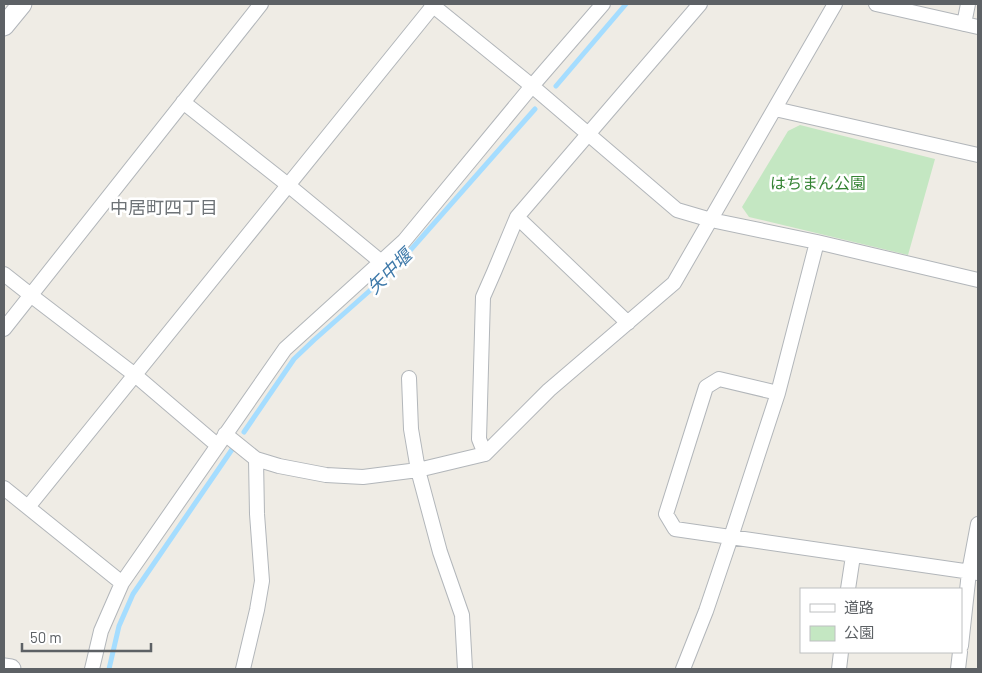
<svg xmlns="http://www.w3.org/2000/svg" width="982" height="673" font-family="Barlow,'Noto Sans JP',sans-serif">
<rect width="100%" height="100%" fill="#efece5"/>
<path fill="#c4e7c2" d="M800 125 935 159 908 255 749 217 742 207 788 131Z"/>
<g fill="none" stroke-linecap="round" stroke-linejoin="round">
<path stroke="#a5ddff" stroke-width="5" d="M556 86 626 4
M244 432 294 359 314 340 392 271 535 109
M109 669 119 626 133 594 233 448"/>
<g stroke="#b2b6ba" stroke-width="16">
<path id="street" d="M431 4 532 86 677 210 711 220 817 242 978 280
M876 4 978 27
M964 24 968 4
M183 102 288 185 380 261
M775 109 978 155
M517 217 628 323
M4 274 37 300 135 375 217 445
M4 329 261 4
M409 378 411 429 418 470 440 552 462 615 465 669
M778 393 719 379 706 387 666 514 675 529 978 573
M225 434 256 459 279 466 326 475 363 477 418 470 485 454 549 390 674 283 835 4
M485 454 479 439 483 297 494 272 517 217 700 4
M4 488 122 583
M28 507 433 6
M848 589 853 556
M961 646 969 572 978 524
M92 669 101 631 122 583 285 349 404 241 532 86 603 4
M243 669 257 610 262 581 257 514 256 459
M683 669 706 611 731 537 778 393 817 242
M839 669 841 652
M958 669 960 652"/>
</g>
<g stroke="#b1b5ba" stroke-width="21">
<path id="secondary" d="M4 26 22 4
M4 668 11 669"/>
</g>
<use href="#street" stroke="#fff" stroke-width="14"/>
<use href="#secondary" stroke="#fff" stroke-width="19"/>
</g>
<g text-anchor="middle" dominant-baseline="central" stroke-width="5" stroke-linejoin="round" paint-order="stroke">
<g font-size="16" fill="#368435" stroke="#fff">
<text x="818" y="182">はちまん公園</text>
</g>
<g font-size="18" fill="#6e7377" stroke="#fff">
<text x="164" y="207">中居町四丁目</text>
</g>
<g font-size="18" font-style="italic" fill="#3e79a9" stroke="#fff">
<text transform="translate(389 271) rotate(-45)">矢中堰</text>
</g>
</g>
<rect width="982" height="673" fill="none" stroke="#5d6165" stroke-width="10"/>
<rect x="800" y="588" width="162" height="65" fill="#ffffff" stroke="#bec0c1"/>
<rect x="810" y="604" width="25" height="8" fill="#ffffff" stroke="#bec0c1"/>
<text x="844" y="613" font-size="15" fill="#5d6165">道路</text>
<rect x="810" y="626" width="25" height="15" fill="#c4e7c2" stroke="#bec0c1"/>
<text x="844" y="638" font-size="15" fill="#5d6165">公園</text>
<path d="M22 643v8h129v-8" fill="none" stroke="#5d6165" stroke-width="2.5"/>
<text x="30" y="643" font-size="15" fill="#5d6165" stroke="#ffffff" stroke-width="4" paint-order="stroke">50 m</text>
</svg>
